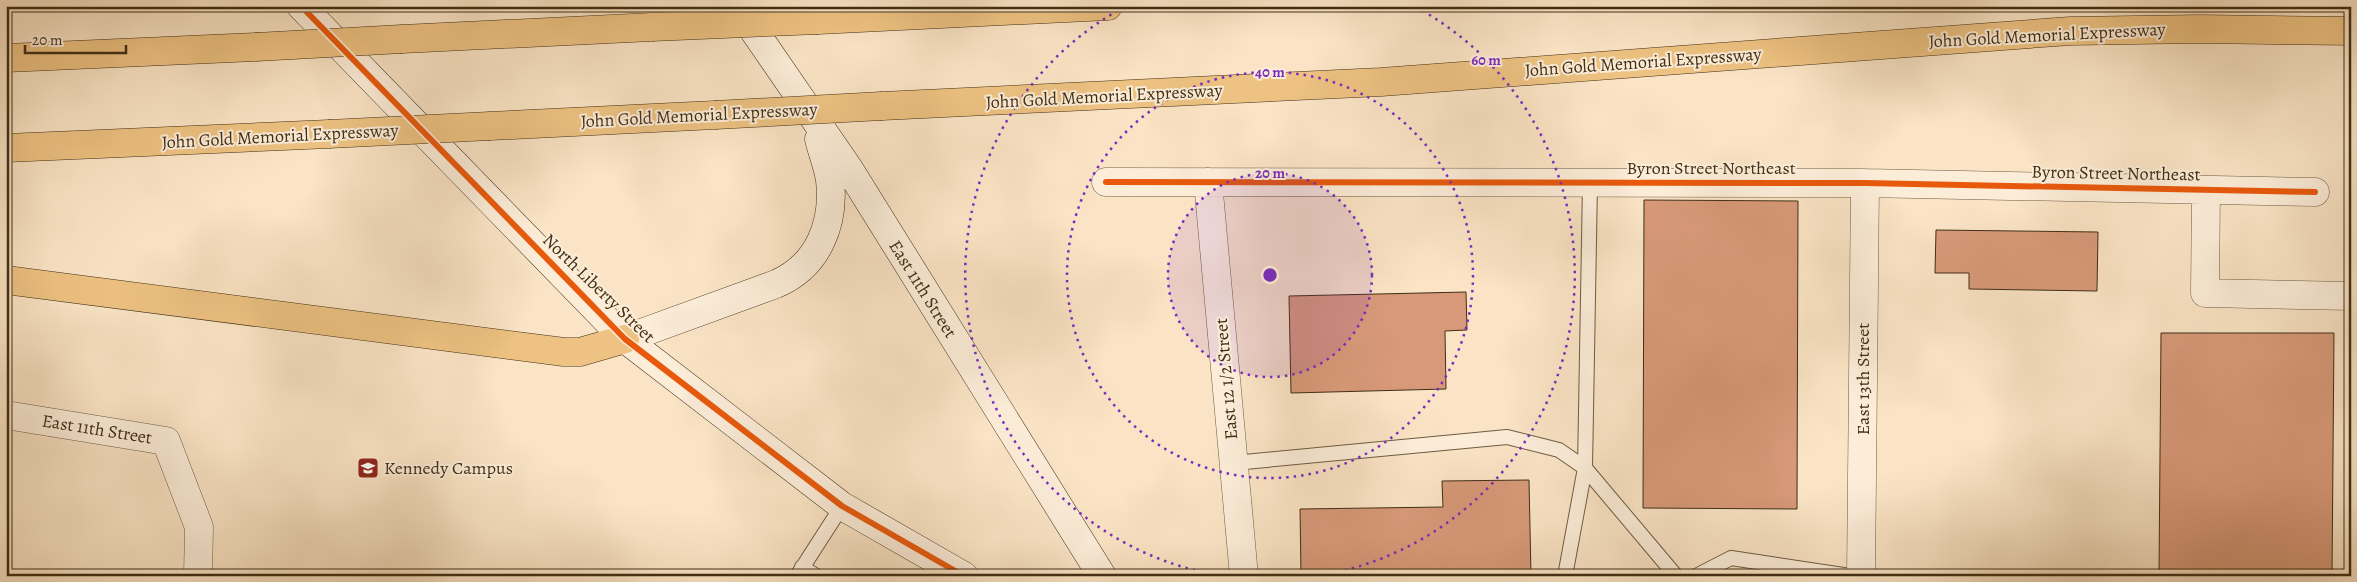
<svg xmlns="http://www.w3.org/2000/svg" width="2357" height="582" font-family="Alegreya,serif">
<rect width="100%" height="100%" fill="#fae4c5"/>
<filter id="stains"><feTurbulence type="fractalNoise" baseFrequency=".004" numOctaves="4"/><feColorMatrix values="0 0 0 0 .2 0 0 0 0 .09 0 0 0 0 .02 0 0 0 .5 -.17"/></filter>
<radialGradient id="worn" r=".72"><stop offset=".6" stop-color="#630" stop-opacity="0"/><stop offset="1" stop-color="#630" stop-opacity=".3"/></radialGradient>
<path fill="#d79979" stroke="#402e15" d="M1644 200 1798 201 1797 509 1643 508Z
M1936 230 2098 232 2097 291 1969 289V273H1935Z
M1466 292 1467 330 1445 331 1446 389 1291 393 1289 296Z
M2161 333H2334L2332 576H2159Z
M1529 480 1531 576H1301L1300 509 1443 507 1442 481Z"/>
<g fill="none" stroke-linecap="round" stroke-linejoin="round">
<g stroke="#6e5c41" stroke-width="16">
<path id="service" d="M1590 183 1585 468 1676 576
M1234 463 1507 437 1559 450 1585 468 1565 576
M802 567 816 576
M797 576 842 506
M1696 576 1731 558 1850 576"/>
</g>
<g stroke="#6e5c41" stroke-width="29">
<path id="minor" d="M1106 182 1865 183 2315 192
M1208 182 1244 576
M2206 190 2205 293 2351 296
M6 415 166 441 199 527 198 576
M1861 576 1865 183"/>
</g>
<g stroke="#402e15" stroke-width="29">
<path id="secondary" d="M301 6 625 339 842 506 964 576
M737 6 849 169 1102 576
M625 339 776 284C818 266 835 224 830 180 828 166 822 152 819 139"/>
</g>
<g stroke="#402e15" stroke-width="29">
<path id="motorway" d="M818 20 1108 6
M402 39 652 27
M6 58 256 47
M882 106 1381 82 2070 31 2200 29 2351 31
M490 126 715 115
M6 148 329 134
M6 280 564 352H580L625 339"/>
</g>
<use href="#service" stroke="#fcedd9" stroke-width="14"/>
<use href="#minor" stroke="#fcedd9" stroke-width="28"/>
<use href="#secondary" stroke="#fcedd9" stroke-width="28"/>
<use href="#motorway" stroke="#edc282" stroke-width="28"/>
<g stroke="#402e15" stroke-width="29" stroke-linecap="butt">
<path id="motorway-bridge" d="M652 27 818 20
M256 47 402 39
M715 115 882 106
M329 134 490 126"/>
</g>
<use href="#motorway-bridge" stroke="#edc282" stroke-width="28"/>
<g stroke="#fcedd9" stroke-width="9">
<path id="cycleway" d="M301 6 625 339 842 506 964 576
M1106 182 1865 183 2315 192"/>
</g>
<use href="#cycleway" stroke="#e8590c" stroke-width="6"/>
</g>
<circle cx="1270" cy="275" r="102" fill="#7b2cbf" fill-opacity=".12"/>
<g fill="none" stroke="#7b2cbf" stroke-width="2.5" stroke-dasharray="2.5 5">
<circle cx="1270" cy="275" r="102"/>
<circle cx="1270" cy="275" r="203"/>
<path d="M1217 575A305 305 0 0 1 1124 7M1416 7A305 305 0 0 1 1323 575"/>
</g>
<defs>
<g id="school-square" transform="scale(1.125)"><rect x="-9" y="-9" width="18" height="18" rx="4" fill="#8f2418" stroke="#fcedd9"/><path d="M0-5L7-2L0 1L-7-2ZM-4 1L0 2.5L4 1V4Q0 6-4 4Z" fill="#fff"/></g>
</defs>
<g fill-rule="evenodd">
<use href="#school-square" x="368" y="468"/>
</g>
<g text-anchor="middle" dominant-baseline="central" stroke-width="4" stroke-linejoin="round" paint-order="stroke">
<g font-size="18" fill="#402e15" stroke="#fcedd9">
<text transform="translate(2047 35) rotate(-3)">John Gold Memorial Expressway</text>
<text transform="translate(1643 62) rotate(-4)">John Gold Memorial Expressway</text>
<text transform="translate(1104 96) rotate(-3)">John Gold Memorial Expressway</text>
<text transform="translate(699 115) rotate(-3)">John Gold Memorial Expressway</text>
<text transform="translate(280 136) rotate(-3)">John Gold Memorial Expressway</text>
<text x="1711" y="168">Byron Street Northeast</text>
<text transform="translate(2116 173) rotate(1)">Byron Street Northeast</text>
<text transform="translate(599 288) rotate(44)">North Liberty Street</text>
<text transform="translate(923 289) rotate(58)">East 11th Street</text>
<text transform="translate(1226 379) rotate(-95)">East 12 1/2 Street</text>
<text transform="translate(1863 379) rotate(-90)">East 13th Street</text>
<text transform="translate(97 429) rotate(9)">East 11th Street</text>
</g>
<g font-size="18" fill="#402e15" stroke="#fcedd9" text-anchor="start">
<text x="384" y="468">Kennedy Campus</text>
</g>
</g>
<circle cx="1270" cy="275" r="8" fill="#7b2cbf" stroke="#fcedd9" stroke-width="2.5"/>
<g font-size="15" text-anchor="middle" font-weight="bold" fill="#7b2cbf" stroke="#fcedd9" stroke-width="4" stroke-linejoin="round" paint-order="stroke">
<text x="1486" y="65">60 m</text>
<text x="1270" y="77">40 m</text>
<text x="1270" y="178">20 m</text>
</g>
<rect width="2357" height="582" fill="none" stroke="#fae4c5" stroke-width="25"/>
<rect x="8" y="8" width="2342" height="567" fill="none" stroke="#402e15" stroke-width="2.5"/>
<rect x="12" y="12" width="2332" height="557" fill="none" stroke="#402e15"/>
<path d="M25 45v8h101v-8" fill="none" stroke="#402e15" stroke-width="2.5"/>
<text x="32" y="45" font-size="15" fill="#402e15" stroke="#fcedd9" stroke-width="4" paint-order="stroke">20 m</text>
<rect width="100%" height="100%" filter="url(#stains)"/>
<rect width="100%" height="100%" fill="url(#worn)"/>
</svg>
